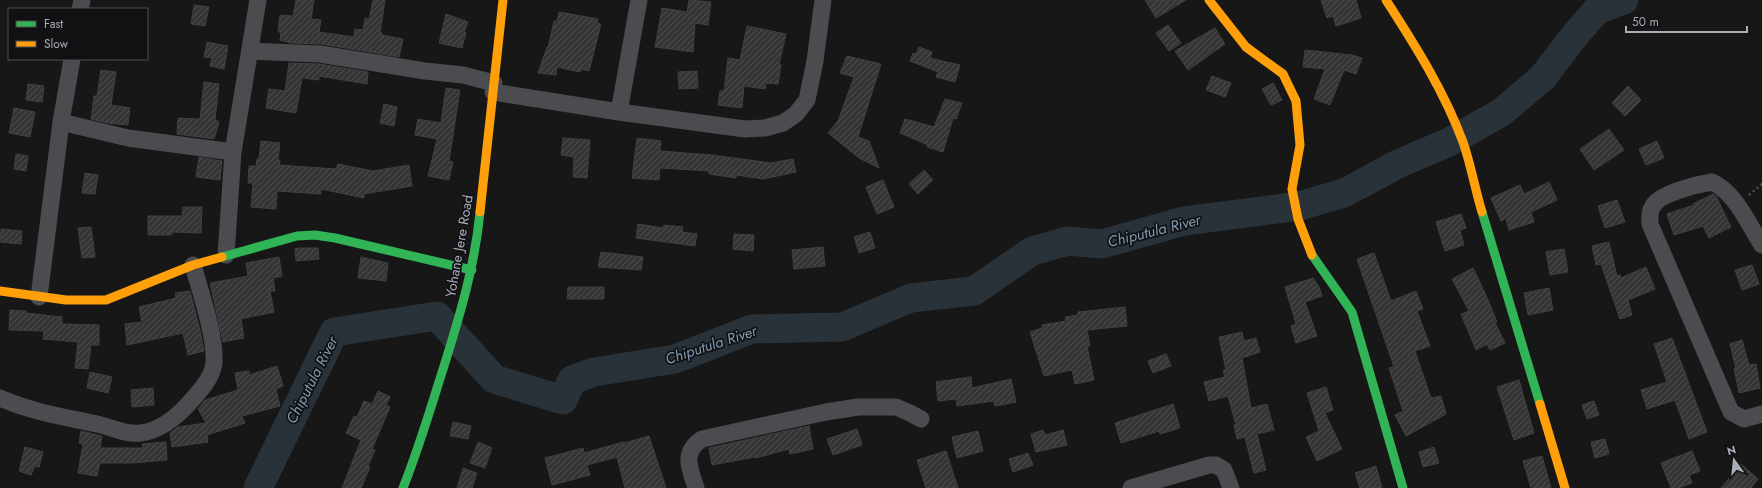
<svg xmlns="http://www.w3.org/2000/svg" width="1762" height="488" font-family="Jost,sans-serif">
<defs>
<pattern id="building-hatch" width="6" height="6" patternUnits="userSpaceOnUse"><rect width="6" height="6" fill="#353536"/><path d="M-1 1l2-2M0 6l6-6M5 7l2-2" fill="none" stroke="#4f5051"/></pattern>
</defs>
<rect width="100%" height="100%" fill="#171717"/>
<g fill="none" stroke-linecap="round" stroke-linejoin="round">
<path stroke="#2a3239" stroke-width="29" d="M258 488 334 332 437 316 494 379 563 400 572 380 594 372 675 359 752 329 842 327 911 298 974 291 1032 251 1068 241 1102 244 1184 221 1299 206 1344 193 1398 164 1449 142 1502 112 1543 77 1575 35 1597 10 1624 0"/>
</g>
<path fill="url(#building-hatch)" stroke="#3f4043" d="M296 0H314L311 19 321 20 319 32 354 37 355 29 363 30 365 18 369 19 373 0H385L380 33H382V35L403 39 399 57 322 44 291 43 280 40 281 32H278L280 15 293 16Z
M689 0 711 2 708 25 695 23 693 52 655 47 662 8 687 12Z
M1145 0H1186L1156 18Z
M1321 0H1356L1361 18 1336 26 1333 16 1327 18Z
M194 5 209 7 205 26 191 24Z
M559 12 598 19 597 23 601 24 589 71 581 69 580 72 557 67 556 75 538 73 547 47 548 48 554 21H557Z
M446 14 468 22 464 32 466 33 462 48 439 43Z
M1168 25 1181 43 1169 51 1156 33Z
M747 26 786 34 779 64 781 65 778 84 766 83 765 89 744 86 742 108 718 105 720 91H724L728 58 740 60Z
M1215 28 1225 44 1188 70 1175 51Z
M207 42 228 46 224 69 210 66 212 58 204 57Z
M919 47 932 52 930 58 960 65 955 82 936 77 938 72 910 61 913 53 916 54Z
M1305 50 1352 55 1362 58 1356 74 1344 70 1330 105 1314 99 1325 69 1303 67Z
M847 56 881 64 858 137 869 141 879 168 859 158 828 133 838 121 854 77 840 73Z
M289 63 319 64 368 72 367 84 319 76V80L302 78 296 113 266 108 269 89 285 91Z
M101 70 116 72 111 105 130 108 128 125 107 123 91 119 94 96H97Z
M697 71 698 88 679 89 678 72Z
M1212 76 1231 83 1225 97 1206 90Z
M204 82 219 84 215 120 219 122 214 139 177 134 178 118 200 119Z
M1273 83 1282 100 1271 105 1262 89Z
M28 84 44 86 42 102 26 100Z
M1628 86 1641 100 1625 116 1612 103Z
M446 88 460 90 449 161 453 162 449 180 428 176 437 139 415 135 418 119 441 123Z
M945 99 962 103 956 119 953 118 943 152 927 147 928 145 900 133 905 119 934 127Z
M384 104 397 107 394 126 380 123Z
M14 108 35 112 30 137 9 133Z
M1609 129 1624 150 1594 170 1580 149Z
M563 138 590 140 587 178 573 177 574 157 561 155Z
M637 138 661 141 660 151 712 155 771 163 793 159 796 172 763 179 736 175V178L709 174V171L660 168 659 180 632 178Z
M261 141 280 143 278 160H280L279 165 336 169 338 164 373 171 409 165 412 186 364 194V198L321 189V194L277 191 276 209 251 207 253 183H248L249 166H256L257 159H259Z
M1657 141 1664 158 1646 165 1639 149Z
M16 154 28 156 26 171 14 169Z
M199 157 222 161 220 180 196 177Z
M924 170 933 180 918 194 909 184Z
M85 173 98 175 95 194 82 193Z
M883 180 894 207 877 214 866 187Z
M1549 182 1557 200 1531 212 1534 222 1509 230 1506 218 1501 221 1491 198 1520 185 1524 194Z
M1713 194 1716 196 1731 227 1709 238 1703 226 1674 235 1667 214 1694 205 1693 204Z
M1617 200 1625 222 1605 228 1598 206Z
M183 207H202L201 233 172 232V235H148V216H182Z
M1461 214 1466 228 1460 230 1464 245 1445 251 1436 222Z
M638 224 663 228 664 225 683 227 682 232 697 234 695 246 636 238Z
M91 227 95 257 82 258 78 228Z
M1 229 22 231 21 244 0 242Z
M870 232 875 248 859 253 854 237Z
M734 234 754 235 753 251 733 249Z
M1609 242 1617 276 1620 275 1621 278 1646 267 1655 289 1628 300 1632 315 1620 319 1601 264 1596 265 1592 246Z
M823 247 825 266 794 269 792 250Z
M299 248H318L319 259 296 261 295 249Z
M1564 249 1568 272 1550 275 1546 252Z
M601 252 643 257 641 270 598 267Z
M1374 253 1391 301 1416 291 1423 309 1417 311 1430 346 1415 351 1431 398 1441 396 1446 414 1406 436 1395 415 1403 411 1389 368 1394 367 1357 259Z
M279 257 282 276 273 278 275 291H270L274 312 241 319 244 338 223 342 210 283 248 276 246 263Z
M361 257 388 263 386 281 358 278Z
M1752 265 1759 284 1742 290 1735 270Z
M1473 268 1485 293 1497 322 1495 323 1505 343 1490 350 1487 344 1476 350 1461 314 1469 311 1452 279Z
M1313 278 1319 287 1322 296 1305 302 1317 336 1296 343 1291 326 1296 324 1285 287Z
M568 287H604V299H567Z
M1549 288 1553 310 1528 315 1524 293Z
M190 291 200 330 204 351 188 355 183 333 127 345 125 324 142 322 139 307 176 298 175 293Z
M1125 307 1127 326 1087 330 1090 346H1087L1094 380 1075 384 1072 370 1044 376 1030 332 1042 328V325L1066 321 1065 317 1078 315V312Z
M10 310 26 311V313L62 317V324L99 325V345H91L88 369 75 368 78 342 43 339 44 331 9 330Z
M1242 332 1244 341 1256 338 1260 352 1242 358 1251 408 1267 404 1274 430 1257 434 1266 470 1254 473 1245 437 1237 439 1234 425H1236L1228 396 1209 401 1204 382 1225 377 1223 370H1226L1219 337Z
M1672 338 1707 432 1689 439 1675 400 1647 409 1641 390 1667 382 1654 344Z
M1742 340 1749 365 1756 364 1760 388 1739 393 1734 368H1736L1730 344Z
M1166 354 1171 366 1153 373 1148 361Z
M277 366 283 386 276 389 280 406 242 416 245 423 207 435 208 442 172 447 170 433 178 427 206 423 198 409 205 400 238 390 235 373 249 371V375Z
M90 372 112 377 108 393 87 388Z
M971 377 972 388 1011 379 1016 402 995 406 994 401 957 406 956 399 938 401 936 382Z
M1519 380 1534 433 1514 440 1497 387Z
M1326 387 1333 410 1325 413 1342 449 1317 461 1306 437 1319 431 1307 393Z
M153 388 154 405 132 407 131 390Z
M378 391 390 397 386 405 390 407 372 449 375 450 368 466 370 467 361 488H342L361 440 346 433 354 416 357 417 364 401 372 404Z
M1594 401 1599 415 1587 419 1582 405Z
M1173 404 1180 428 1160 434 1159 431 1121 443 1115 423Z
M453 422 471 426 468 439 450 436Z
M809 426 813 449 790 454 789 449 756 458 755 457 712 465 709 448Z
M857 429 862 445 833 455 827 439Z
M1043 430 1045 435 1063 430 1067 445 1036 452 1031 434Z
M81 431 102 436 100 448H143L142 444 166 442 167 460 132 463H100L97 476 78 473 83 444 79 443Z
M978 431 983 451 957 458 952 437Z
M649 436 666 488H625L617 457 587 465 590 475 552 485 545 458 583 448 584 453 623 442 624 443Z
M1605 439 1609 454 1595 458 1591 442Z
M478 442 492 448 485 468 470 463Z
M25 447 43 452 39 467 35 466 31 475 19 471Z
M1434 447 1439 463 1423 467 1419 452Z
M946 451 958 488H926L917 460Z
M1692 451 1700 471 1689 475 1692 483 1678 488H1671L1661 463Z
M1028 453 1033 465 1013 472 1009 459Z
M1542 456 1551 488H1531L1523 461Z
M1741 464 1758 479 1751 488H1721Z
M1376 466 1382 488H1360L1355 473Z
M463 468 477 473 472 488H457Z"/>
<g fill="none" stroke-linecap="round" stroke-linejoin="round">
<path stroke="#4d4e52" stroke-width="2.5" stroke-dasharray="2 3" stroke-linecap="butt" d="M1749 195 1762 184"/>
<path stroke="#4b4c50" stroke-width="17" d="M80 9 82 0
M250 51 320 54 425 71 463 75 494 83
M493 92 619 112 745 129 765 128 783 123 796 114 807 100 815 61 823 0
M619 112 639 0
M61 122 128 138 233 152
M1762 245C1748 224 1736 193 1712 182 1699 184 1660 193 1653 206 1649 211 1650 217 1650 224L1731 412 1744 419 1762 414
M226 255 233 152 258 0
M39 297 61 122 72 59
M0 398C32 412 64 417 97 424 112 427 125 435 141 433 162 430 178 416 191 401 201 390 212 378 214 363 216 337 200 291 193 265
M696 488C690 468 681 453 702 439L826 412 858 407H896L910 413 921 419
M1131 488 1209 465H1216L1224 470 1231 488"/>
<path stroke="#30b455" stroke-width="9" d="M1482 212 1540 404
M1312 255 1352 312 1403 488
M222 257 297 236 315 235 335 238 472 270
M403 488C419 448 431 407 444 366 460 315 475 265 480 212"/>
<path stroke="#ff9f0a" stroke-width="9" d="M1209 0 1246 47 1283 74 1296 101 1300 145 1292 189 1298 219 1312 255
M1386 0C1415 45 1444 91 1463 142 1471 165 1475 189 1482 212
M480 212 503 0
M0 291 66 300H106L193 265 222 257
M1540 404 1565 488"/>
</g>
<g text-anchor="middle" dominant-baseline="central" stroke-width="3.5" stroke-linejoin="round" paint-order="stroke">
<g font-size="14" fill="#a8adb8" stroke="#111113">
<text transform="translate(459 246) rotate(-80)">Yohane Jere Road</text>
</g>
<g font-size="15" font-style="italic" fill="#7f9bb3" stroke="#111113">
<text transform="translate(1154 231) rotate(-14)">Chiputula River</text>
<text transform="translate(711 345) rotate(-18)">Chiputula River</text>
<text transform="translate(312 380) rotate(-63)">Chiputula River</text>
</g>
</g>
<rect x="8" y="8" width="140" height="52" fill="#111113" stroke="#4d4f55"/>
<rect x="16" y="21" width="20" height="6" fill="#30b455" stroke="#4d4f55"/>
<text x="44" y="28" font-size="12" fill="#a8adb8">Fast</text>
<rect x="16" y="41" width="20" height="6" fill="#ff9f0a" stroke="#4d4f55"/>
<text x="44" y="48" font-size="12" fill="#a8adb8">Slow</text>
<g transform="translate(1734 460) rotate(345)" stroke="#111113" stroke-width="3" paint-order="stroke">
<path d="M0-3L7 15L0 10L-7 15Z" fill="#a8adb8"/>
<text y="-6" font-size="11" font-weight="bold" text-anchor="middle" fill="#a8adb8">N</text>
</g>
<path d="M1626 26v6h121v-6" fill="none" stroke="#a8adb8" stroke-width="2"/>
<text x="1632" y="26" font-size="12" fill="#a8adb8" stroke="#111113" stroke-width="3" paint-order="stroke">50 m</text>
</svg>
